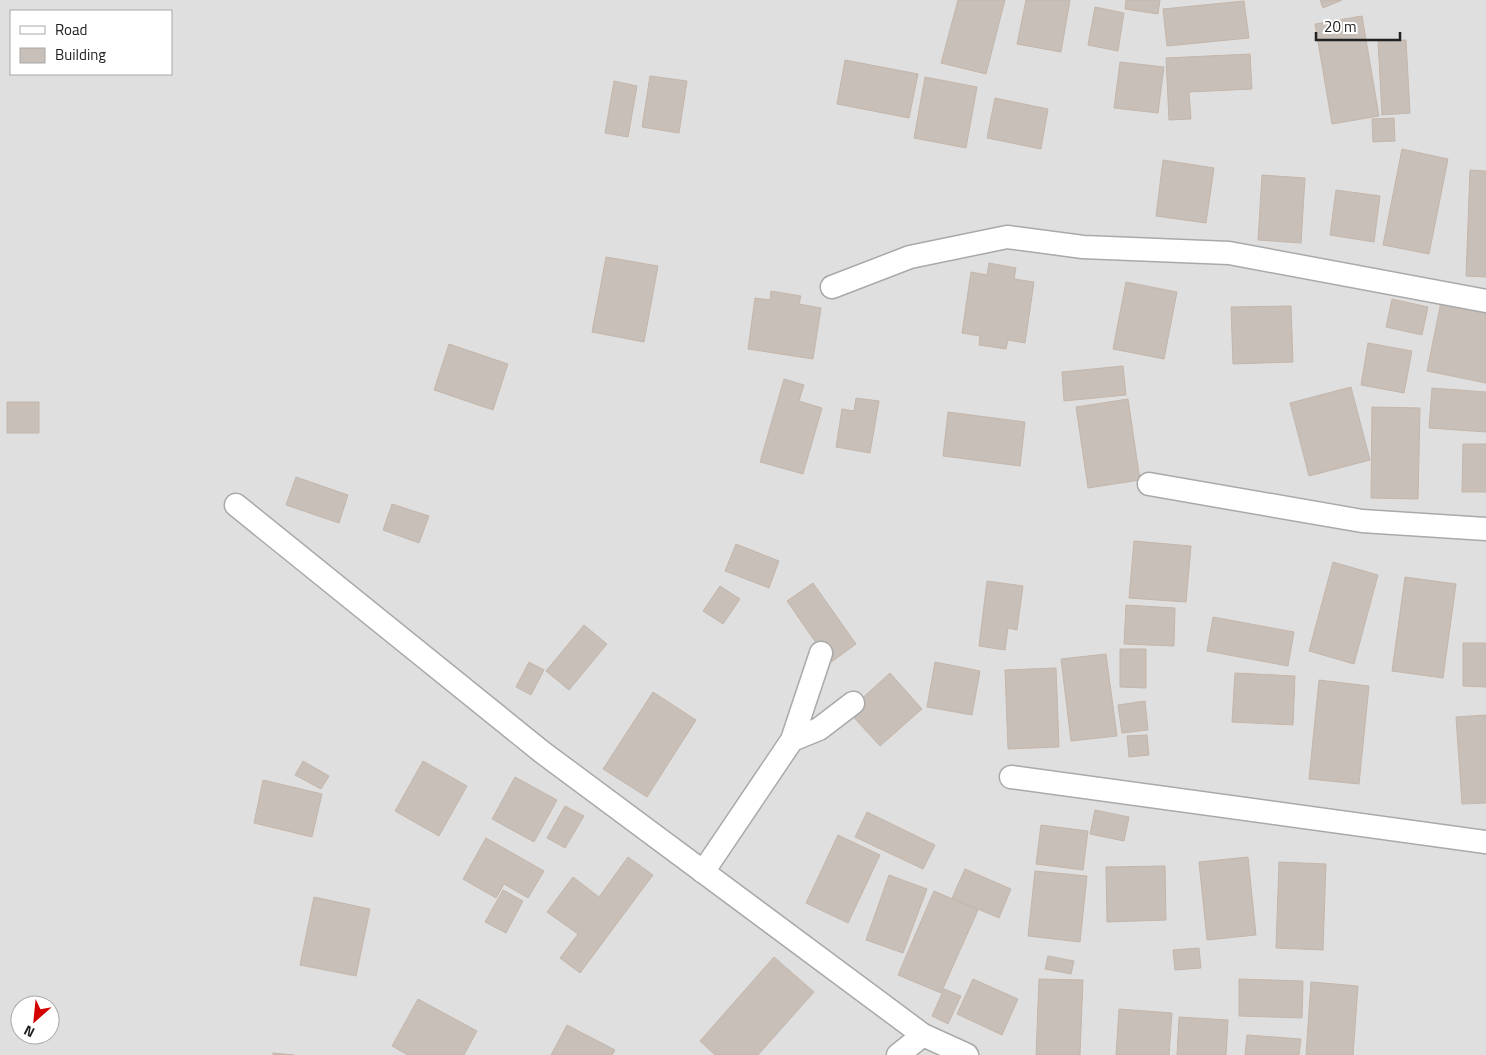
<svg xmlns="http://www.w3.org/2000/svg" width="1486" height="1055" font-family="'Titillium Web',sans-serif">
<rect width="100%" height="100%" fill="#f2efe9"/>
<path fill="#e0dfdf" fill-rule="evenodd" d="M0 0H1486V1055H0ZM11 11H171V74H11ZM20 1005H50V1035H20Z"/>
<path fill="#c7bfb8" stroke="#c4b6ab" d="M958 0H1005L986 74 941 63Z
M1026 0H1070L1061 52 1017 44Z
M1126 0H1160L1158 14 1125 9Z
M1320 0H1342L1323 8Z
M1244 1 1249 38 1167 46 1163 9Z
M1095 7 1124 13 1118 51 1088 45Z
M1362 16 1379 116 1332 124 1315 24Z
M1406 40 1410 113 1382 115 1378 41Z
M1250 54 1252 89 1189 92 1191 119 1169 120 1166 58Z
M845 60 918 74 909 118 837 104Z
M1120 62 1164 67 1158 113 1114 108Z
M650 76 687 81 679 133 642 127Z
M925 77 977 87 966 148 914 138Z
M614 81 637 86 628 137 605 133Z
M995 98 1048 109 1041 149 987 138Z
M1394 118 1395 141 1373 142 1372 119Z
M1402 149 1448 159 1429 254 1383 245Z
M1163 160 1214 168 1206 223 1156 216Z
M1470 170 1486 171V277L1466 276Z
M1262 175 1305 178 1301 243 1258 240Z
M1336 190 1380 196 1374 242 1330 235Z
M606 257 658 266 644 342 592 332Z
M989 263 1016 268 1014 279 1034 282 1025 343 1008 340 1006 349 979 345 980 336 962 333 971 272 987 275Z
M1126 282 1177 292 1164 359 1113 349Z
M771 291 801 296 799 304 821 308 813 359 748 349 755 298 770 300Z
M1442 297 1486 306V383L1427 371Z
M1392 299 1428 307 1422 335 1386 327Z
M1291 306 1293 362 1233 364 1231 307Z
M1368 343 1412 351 1404 393 1361 385Z
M449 344 508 364 493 410 434 390Z
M1123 366 1126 395 1064 401 1062 372Z
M784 379 804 385 799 401 822 408 803 474 760 462Z
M1351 387 1370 460 1309 476 1290 403Z
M1432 388 1486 392V432L1429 428Z
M856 398 879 401 870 453 836 447 842 409 854 411Z
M1128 399 1140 480 1088 488 1076 407Z
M7 402H39V433H7Z
M1372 407 1420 408 1418 499 1371 498Z
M948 412 1025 422 1020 466 943 456Z
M1463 444H1486V492H1462Z
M296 477 348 495 339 523 286 505Z
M392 504 429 516 419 543 383 530Z
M1134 541 1191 546 1186 602 1129 598Z
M736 544 779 561 769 588 725 571Z
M1333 562 1378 575 1354 664 1309 651Z
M1405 577 1456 584 1443 678 1392 671Z
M987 581 1023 586 1017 630 1008 628 1005 650 979 646Z
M813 583 856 644 830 663 787 601Z
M720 586 740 599 723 624 703 611Z
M1126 605 1175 608 1174 646 1124 644Z
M1213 617 1294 632 1288 666 1207 651Z
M584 625 607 644 569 690 546 671Z
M1463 643H1486V687L1463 686Z
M1120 649H1146V688L1120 687Z
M1106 654 1117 736 1071 741 1061 659Z
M529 662 544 670 531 695 516 687Z
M935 662 980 671 972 715 927 707Z
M1056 668 1059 747 1008 749 1005 670Z
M890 673 922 709 880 746 848 711Z
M1235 673 1295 676 1293 725 1232 722Z
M1319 680 1369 686 1359 784 1309 779Z
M653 692 696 720 647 797 603 769Z
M1145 701 1148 730 1122 733 1118 705Z
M1486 715V803L1462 804 1456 717Z
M1147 735 1149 755 1129 757 1127 736Z
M303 761 329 776 321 789 295 775Z
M423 761 467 786 439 836 395 811Z
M515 777 557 800 534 842 492 819Z
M263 780 322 794 312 837 254 823Z
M565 806 584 816 565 848 547 838Z
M1095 810 1129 817 1124 841 1090 834Z
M867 812 935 845 923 869 855 837Z
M1041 825 1088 831 1083 870 1036 864Z
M838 835 880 855 848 923 806 903Z
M486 838 544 871 528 898 504 884 496 898 463 879Z
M628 857 653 875 580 973 560 958 578 934 547 912 573 877 599 897Z
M1248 857 1256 935 1207 940 1199 862Z
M1279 862 1326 864 1323 950 1276 948Z
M1165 866 1166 920 1107 922 1106 867Z
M965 869 1011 889 999 918 952 898Z
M1035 871 1087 876 1080 942 1028 936Z
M889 875 927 889 903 953 866 940Z
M503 890 523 901 506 933 485 922Z
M934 891 978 910 941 993 898 975Z
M314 897 370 909 356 976 300 965Z
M1199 948 1201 968 1175 970 1173 950Z
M1048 956 1074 961 1071 974 1045 969Z
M774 957 814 992 758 1055H715L700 1041Z
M973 979 1018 999 1002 1035 957 1014Z
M1039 979 1083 980 1080 1055H1036Z
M1239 979 1303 981 1302 1018 1239 1016Z
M1311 982 1358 986 1353 1055H1306Z
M944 989 961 996 948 1024 932 1016Z
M418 999 477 1031 464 1055H408L392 1046Z
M1119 1009 1172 1013 1169 1055H1116Z
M1179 1017 1228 1020 1226 1055H1177Z
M567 1025 615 1050 612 1055H551Z
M1247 1035 1301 1039 1299 1055H1245Z
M273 1053 294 1055H273Z"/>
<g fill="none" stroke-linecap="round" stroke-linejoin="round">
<g stroke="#a9a9a9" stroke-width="25">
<path id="minor" d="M832 287 910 257 1007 237 1083 247 1229 253 1486 301
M1149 484 1362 521 1486 529
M236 505 542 752 923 1035 967 1055
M792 740 819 729 853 703
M1011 777 1486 842
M703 872 792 740 821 653
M898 1055 923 1035"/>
</g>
<use href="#minor" stroke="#fff" stroke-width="22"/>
</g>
<rect x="10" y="10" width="162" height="65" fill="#ffffff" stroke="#a7a7a7"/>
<rect x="20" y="26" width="25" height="8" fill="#ffffff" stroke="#a7a7a7"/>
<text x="55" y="35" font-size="15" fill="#222222">Road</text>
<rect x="20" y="48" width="25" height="15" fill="#c7bfb8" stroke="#a7a7a7"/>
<text x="55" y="60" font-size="15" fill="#222222">Building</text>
<g transform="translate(35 1020) rotate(207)"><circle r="24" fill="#ffffff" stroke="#a7a7a7"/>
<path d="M0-4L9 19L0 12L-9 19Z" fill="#d40000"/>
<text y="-8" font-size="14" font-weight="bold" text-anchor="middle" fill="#222222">N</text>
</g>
<path d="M1316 32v8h84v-8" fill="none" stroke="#222222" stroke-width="2.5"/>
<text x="1324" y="32" font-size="15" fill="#222222" stroke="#ffffff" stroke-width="4" paint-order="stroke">20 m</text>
</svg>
